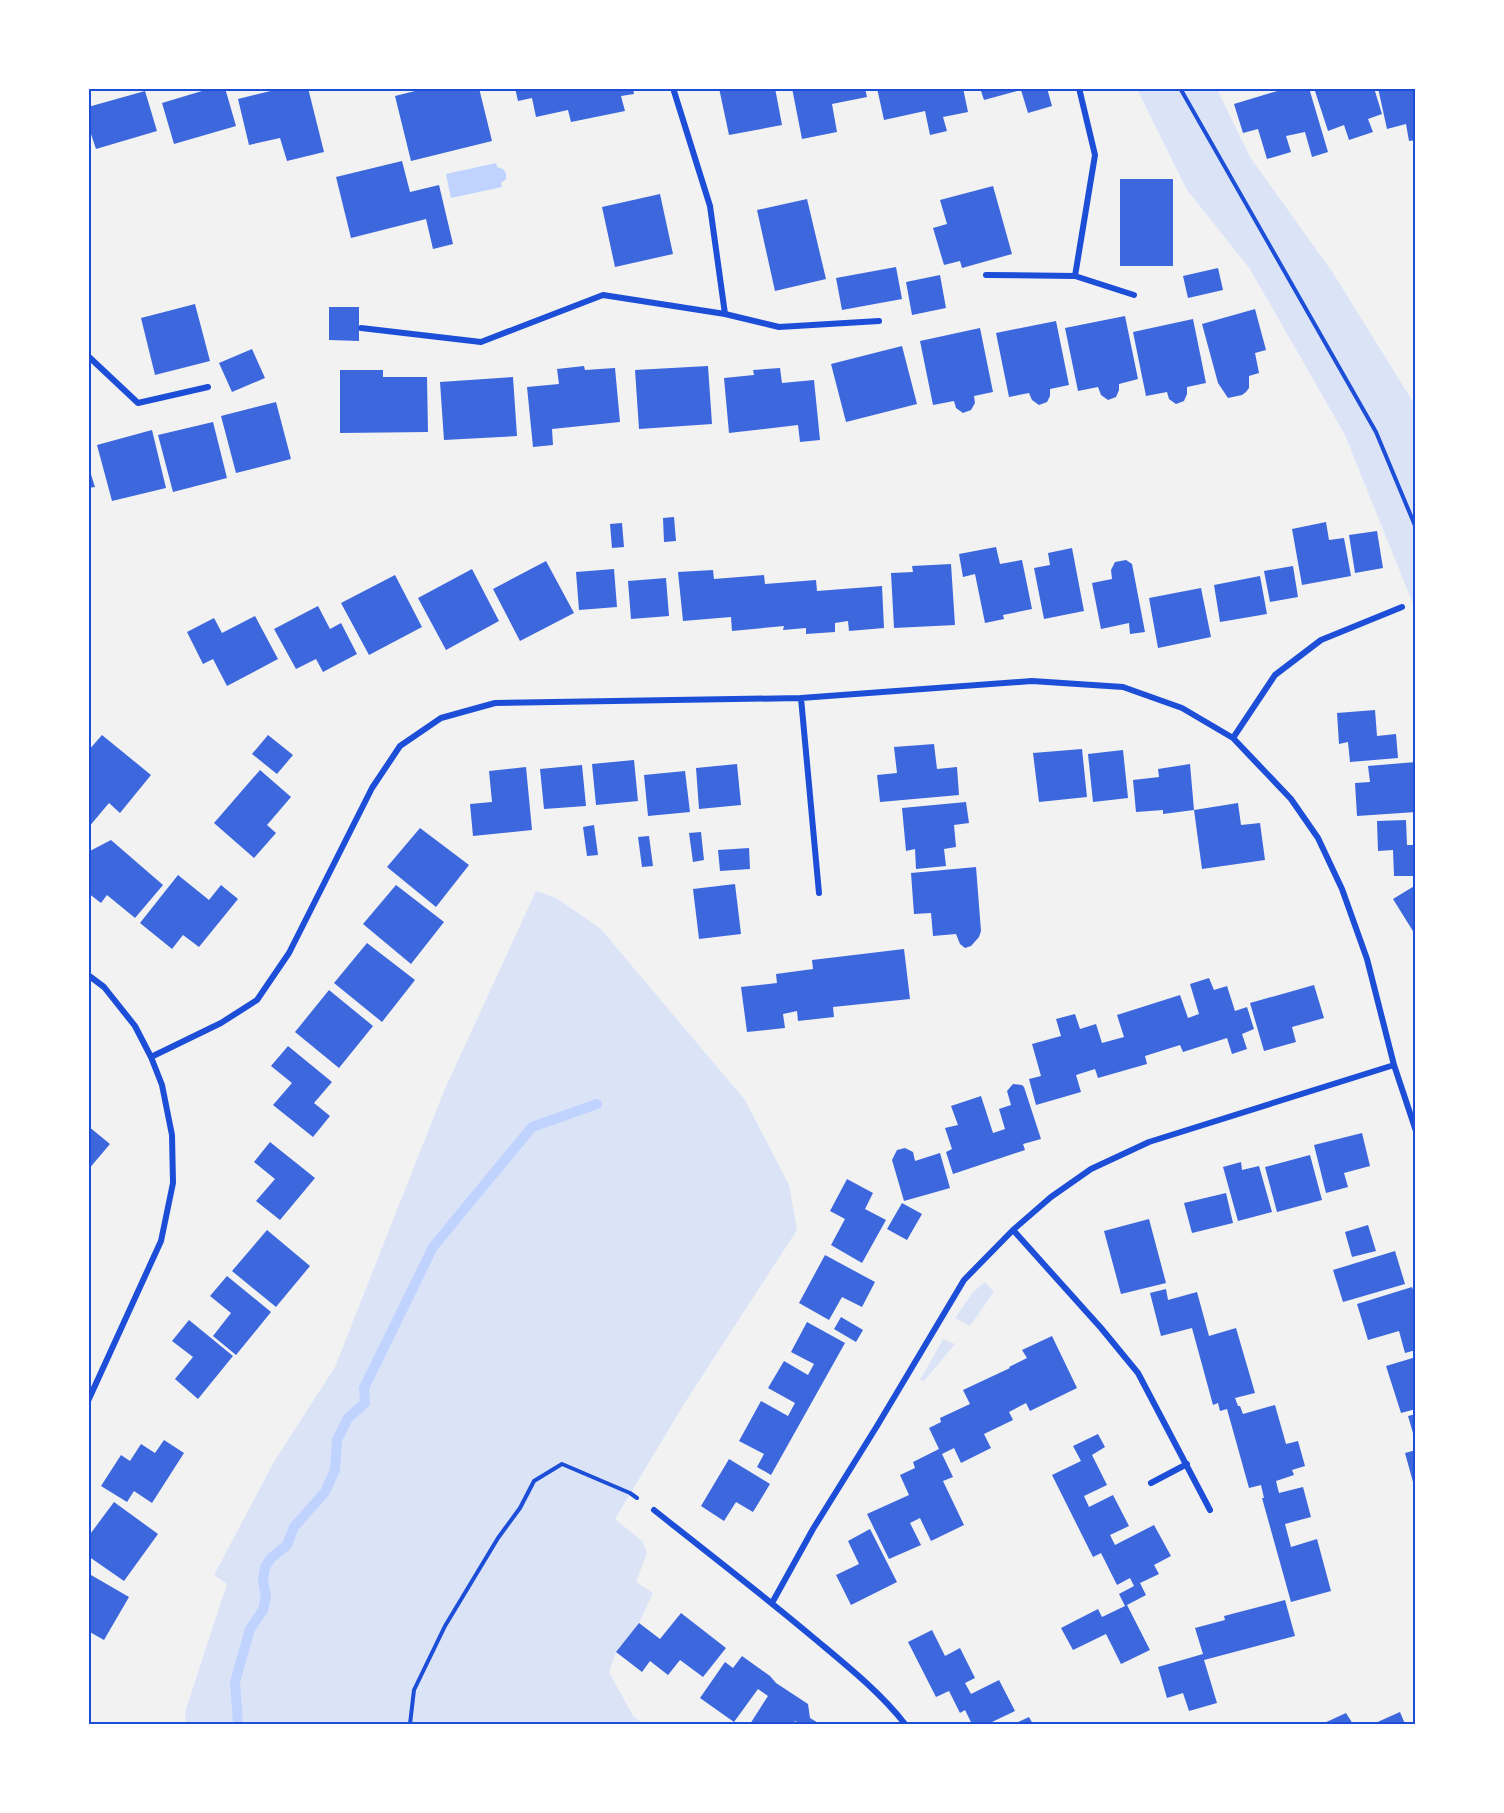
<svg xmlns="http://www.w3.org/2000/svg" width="1504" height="1813" font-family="Commissioner,sans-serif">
<rect width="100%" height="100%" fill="#f2f2f2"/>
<path fill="#dbe4f7" d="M1137 89H1217L1250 157 1333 273 1415 405V609L1345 435 1250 269 1187 190Z
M536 891 556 898 600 928 745 1100 789 1185 797 1230 684 1404 615 1519 642 1541 647 1553 636 1582 653 1593 639 1623 616 1652 609 1672 633 1716 644 1724H186L185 1712 227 1584 214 1575 275 1460 335 1367 444 1091Z
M985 1282 994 1292 970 1326 955 1318 973 1292Z
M943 1339 955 1344 924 1381 920 1380Z"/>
<path fill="#bfd3fe" d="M496 163 497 167 503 169 506 173V179L501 183 502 187 451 198 446 174Z"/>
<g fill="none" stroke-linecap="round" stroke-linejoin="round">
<path stroke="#bfd3fe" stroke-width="10" d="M238 1724 235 1682 250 1629 263 1610 266 1596 263 1581 265 1567 271 1558 287 1545 294 1527 325 1492 335 1470 337 1440 348 1418 365 1403 364 1388 433 1247 532 1127 597 1104"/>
</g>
<path fill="#3d67dc" d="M212 88H225L236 126 174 144 162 103Z
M283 88H308L324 152 287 161 280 138 249 145 238 99Z
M427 88H479L492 141 411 161 395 96Z
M515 88H633L634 94 621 96 625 111 571 122 568 110 536 117 532 98 518 101Z
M719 88H775L782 125 729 135Z
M792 88H865L867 97 832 104 837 132 802 139Z
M877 88H963L968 112 943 117 947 131 930 135 925 111 884 120Z
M980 88H1047L1052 106 1028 113 1021 90 984 100Z
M1287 88H1309L1328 152 1312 157 1305 132 1286 136 1291 152 1267 159 1258 129 1243 133 1234 104Z
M1314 88H1374L1382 114 1368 119 1373 132 1349 140 1344 125 1328 131Z
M1378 88H1416V140L1409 141 1406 124 1387 129Z
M145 91 157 131 96 149 88 125V107Z
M402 161 410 192 439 185 453 244 433 249 426 219 351 238 336 177Z
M1120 179H1173V266H1120Z
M993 186 1012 254 962 268 960 261 944 265 933 228 947 224 940 200Z
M660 194 673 254 615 267 602 207Z
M807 199 826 279 775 291 757 210Z
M896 267 902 299 842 310 836 278Z
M1218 268 1223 290 1188 298 1183 276Z
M940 275 946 308 912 315 906 282Z
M195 304 210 361 155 375 141 318Z
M329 307H359V341L329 340Z
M1255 309 1266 350 1255 353 1259 373 1249 376V388L1246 392 1242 395 1228 398 1218 383 1202 324Z
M1125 316 1138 379 1119 384V390L1116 397 1108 400 1101 395 1098 387 1078 391 1065 328Z
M1193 319 1206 383 1187 387V394L1184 401 1176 404 1169 399 1167 392 1146 396 1133 332Z
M1056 321 1069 385 1050 389V396L1047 402 1039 405 1032 400 1029 393 1009 397 996 333Z
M980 328 993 392 974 396 975 403 971 410 963 413 956 408 954 401 933 405 920 341Z
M902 346 917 404 846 422 831 364Z
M252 349 265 378 232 392 219 363Z
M584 366 585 370 615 368 620 422 552 429 553 445 533 447 527 387 559 384 557 369Z
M708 366 712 424 639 429 635 370Z
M780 368 782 383 814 380 820 440 800 442 798 425 729 433 724 378 754 375 753 370Z
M340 370H383V377H427L428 432 340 433Z
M513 377 517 436 444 440 440 382Z
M276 402 291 459 236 473 221 416Z
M213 422 227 478 173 492 158 435Z
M152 430 166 488 112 501 97 445Z
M88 465 95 487 88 488Z
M674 517 676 541 664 542 663 518Z
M1326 522 1329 540 1344 538 1351 576 1302 585 1292 529Z
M622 523 624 547 612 548 610 524Z
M1377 531 1383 568 1355 573 1349 535Z
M996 547 1000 564 1022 560 1032 609 1003 615 1004 619 985 623 975 574 963 577 959 554Z
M1072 548 1084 611 1044 619 1034 568 1050 565 1048 553Z
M1126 560 1132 564 1145 632 1130 634 1129 623 1101 629 1092 583 1112 579 1111 570 1115 562Z
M546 561 574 613 520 641 493 589Z
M951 564 955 625 894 628 891 573 913 572 912 566Z
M1293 566 1298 597 1270 602 1264 571Z
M472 569 499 621 446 650 418 598Z
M614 569 617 607 579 610 576 572Z
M713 570 714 579 764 575 765 584 816 580 817 591 882 586 884 628 849 631 848 621 835 623V632L806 634V628L783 630 784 626 732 631 731 617 683 621 678 572Z
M395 575 422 627 369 655 341 603Z
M1260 576 1267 614 1220 622 1214 585Z
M666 578 669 616 631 619 628 581Z
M1201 588 1211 637 1158 648 1149 598Z
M318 606 330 629 341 623 357 654 323 672 316 659 296 669 274 629Z
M255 616 278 659 227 686 213 659 203 664 187 632 214 618 222 633Z
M1375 710 1377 736 1396 734 1398 758 1350 762 1348 742 1339 744 1337 713Z
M102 735 151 775 120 813 109 803 88 828V751Z
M268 735 293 755 277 774 252 754Z
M934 744 937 769 957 767 959 795 880 802 877 775 897 773 894 747Z
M1082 749 1087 797 1039 802 1033 753Z
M1123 750 1128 798 1093 802 1088 754Z
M634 760 638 801 596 805 592 764Z
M1416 762V812L1357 816 1355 783 1370 782 1368 766Z
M737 764 741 805 699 809 696 768Z
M1190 764 1194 810 1238 803 1241 825 1260 823 1265 860 1202 869 1194 810 1163 814V810L1136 812 1133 780 1159 777 1158 769Z
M582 765 586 806 544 809 540 769Z
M526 767 532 830 473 836 470 804 492 802 489 771Z
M260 770 291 797 267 825 276 833 254 858 214 823Z
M685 771 690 812 648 816 644 775Z
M966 802 969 823 954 825 956 847 944 849 946 866 916 869 915 849 906 851 902 808Z
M1406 820 1407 845H1416V876H1394L1393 850 1378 851 1377 821Z
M594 825 598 855 587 856 583 827Z
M420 828 469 865 436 907 387 867Z
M701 832 704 860 693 862 689 833Z
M649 836 653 866 642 867 638 837Z
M111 840 163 885 135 918 107 895 101 903 88 893V852Z
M749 848 750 869 720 871 718 850Z
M976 867 981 931 979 937 971 946 965 948 960 944 956 934 933 936 931 913 914 914 911 873Z
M178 875 209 900 221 885 238 899 199 947 183 935 172 949 140 923Z
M735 884 741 934 699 939 693 889Z
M396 885 444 922 411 964 363 924Z
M1416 885V936L1393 899Z
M367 943 415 980 382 1022 334 983Z
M904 949 910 999 833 1007 834 1017 798 1021 797 1011 783 1014 785 1028 747 1032 741 987 777 983 776 974 813 969 812 960Z
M1209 978 1214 990 1227 986 1235 1011 1247 1007 1254 1029 1242 1034 1247 1049 1232 1054 1227 1038 1183 1052 1180 1045 1145 1056 1147 1064 1098 1078 1095 1069 1076 1075 1081 1092 1036 1105 1029 1079 1041 1076 1032 1044 1061 1036 1056 1019 1075 1014 1080 1029 1096 1024 1102 1043 1124 1037 1117 1015 1180 995 1188 1018 1199 1014 1190 984Z
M1314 985 1324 1018 1292 1027 1296 1042 1264 1051 1250 1003Z
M329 990 373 1026 339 1068 295 1032Z
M288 1046 332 1082 314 1103 330 1116 313 1137 273 1105 292 1083 271 1066Z
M1013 1084 1022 1085 1024 1087 1041 1139 1023 1144 1025 1150 953 1174 946 1152 952 1149 945 1128 958 1125 951 1106 981 1096 993 1133 1005 1129 999 1109 1011 1105 1007 1091Z
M88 1126 110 1144 88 1170Z
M1362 1133 1370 1166 1344 1173 1348 1187 1326 1193 1314 1145Z
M270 1142 315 1178 280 1220 256 1201 275 1179 254 1162Z
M905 1148 913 1152 915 1161 940 1153 950 1188 904 1201 892 1160 897 1150Z
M1310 1155 1322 1200 1277 1212 1265 1167Z
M1241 1162 1242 1170 1259 1166 1272 1212 1238 1221 1223 1167Z
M847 1179 873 1193 865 1209 886 1220 862 1263 831 1245 845 1219 830 1211Z
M1226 1193 1233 1223 1192 1233 1184 1203Z
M902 1203 922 1214 907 1240 887 1229Z
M1149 1219 1166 1283 1121 1294 1104 1231Z
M1368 1225 1376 1251 1352 1257 1345 1232Z
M267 1230 310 1266 276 1307 232 1271Z
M1395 1251 1405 1284 1343 1302 1333 1270Z
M825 1255 875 1282 862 1307 842 1297 829 1320 799 1303Z
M227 1276 271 1312 236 1355 213 1336 231 1313 210 1296Z
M1412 1287 1416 1298V1350L1405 1353 1399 1331 1368 1340 1357 1304Z
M1166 1289 1168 1300 1197 1292 1209 1336 1236 1328 1255 1393 1235 1398 1238 1406H1240L1243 1414 1275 1405 1286 1444 1298 1441 1305 1466 1292 1470 1294 1475 1276 1481 1279 1493 1303 1487 1311 1517 1285 1524 1291 1547 1317 1539 1331 1591 1291 1602 1262 1498H1264L1261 1485 1249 1488 1227 1409 1220 1411 1218 1403 1213 1405 1192 1328 1161 1336 1150 1293Z
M841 1317 863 1330 856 1342 834 1329Z
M189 1320 233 1356 198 1399 175 1379 193 1357 172 1341Z
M807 1322 845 1343 771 1475 757 1467 764 1454 739 1441 761 1401 788 1416 795 1403 768 1388 784 1361 808 1375 814 1364 791 1352Z
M1052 1336 1077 1388 1030 1411 1026 1403 1009 1412 1013 1420 984 1434 991 1448 961 1463 954 1448 942 1454 953 1477 943 1481 964 1525 931 1541 920 1518 910 1523 921 1545 889 1559 867 1514 909 1495 900 1475 915 1468 913 1462 939 1449 929 1428 941 1422 940 1418 970 1404 963 1390 1010 1368 1009 1367 1027 1358 1022 1350Z
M1416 1357V1409L1401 1413 1386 1366Z
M1416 1414V1440H1415L1408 1416Z
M1098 1434 1105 1447 1092 1455 1107 1485 1084 1496 1089 1507 1113 1495 1129 1526 1110 1535 1115 1545 1154 1525 1171 1556 1154 1565 1159 1574 1140 1583 1146 1595 1127 1605 1150 1650 1121 1664 1106 1634 1073 1650 1061 1628 1098 1609 1102 1617 1125 1606 1119 1594 1134 1586 1130 1578 1117 1585 1101 1553 1093 1557 1052 1475 1081 1461 1073 1446Z
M164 1440 184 1453 152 1503 134 1491 127 1502 101 1486 121 1455 130 1461 141 1444 155 1453Z
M1416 1450V1481L1413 1482 1405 1453Z
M729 1459 770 1484 753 1512 736 1502 724 1521 701 1506Z
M114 1502 158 1534 124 1581 88 1556V1537Z
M870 1529 897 1582 851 1605 836 1575 859 1564 848 1541Z
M91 1575 129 1597 104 1640 88 1631V1579Z
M1285 1600 1295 1636 1204 1660 1217 1703 1189 1711 1183 1693 1167 1698 1158 1667 1203 1654 1195 1628 1225 1620 1224 1616Z
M681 1613 726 1648 703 1677 680 1660 668 1675 650 1661 642 1672 616 1652 639 1623 660 1639Z
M932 1630 945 1656 960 1648 975 1678 965 1683 971 1694 999 1680 1015 1711 990 1723V1724H972L965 1710 960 1713 949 1691 936 1697 908 1642Z
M742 1656 770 1676 776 1683 808 1704 810 1718 820 1724H800L795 1721 793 1724H750L768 1696 758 1689 734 1722 700 1698 725 1662 733 1668Z
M1400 1712 1405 1724H1373Z
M1346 1713 1353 1724H1322Z
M1029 1717 1033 1724H1014Z"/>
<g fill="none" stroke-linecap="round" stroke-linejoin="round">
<path stroke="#1d4ed8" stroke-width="4" d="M1180 88 1376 432 1416 528
M410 1724 414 1690 445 1626 498 1538 520 1508 534 1481 562 1464 630 1493 637 1498"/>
<path stroke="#1d4ed8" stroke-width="6" d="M673 88 710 206 725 314
M986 275 1075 276 1134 295
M1075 276 1095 155 1079 88
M361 328 481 342 603 295 725 314 779 327 879 321
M88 356 138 403 208 387
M801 698 819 893
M1233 738 1275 675 1321 640 1402 607
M88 975 104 987 135 1026 151 1057 162 1085 172 1135 173 1183 161 1241 88 1401
M151 1057 221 1023 257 1000 289 953 372 788 400 746 441 718 495 703 801 698 1032 681 1123 687 1182 708 1233 738 1291 799 1318 838 1342 889 1367 959 1394 1065 1416 1131
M1013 1230 1101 1328 1138 1373 1210 1510
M1151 1483 1187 1464
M654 1510C708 1553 763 1595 815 1639 846 1665 880 1692 905 1724
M772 1603 813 1529 877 1426 964 1280 1013 1230 1051 1197 1091 1169 1149 1142 1394 1065"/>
</g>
<rect width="1504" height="1813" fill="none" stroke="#ffffff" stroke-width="180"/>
<rect x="90" y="90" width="1324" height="1633" fill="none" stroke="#1d4ed8" stroke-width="2"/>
</svg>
